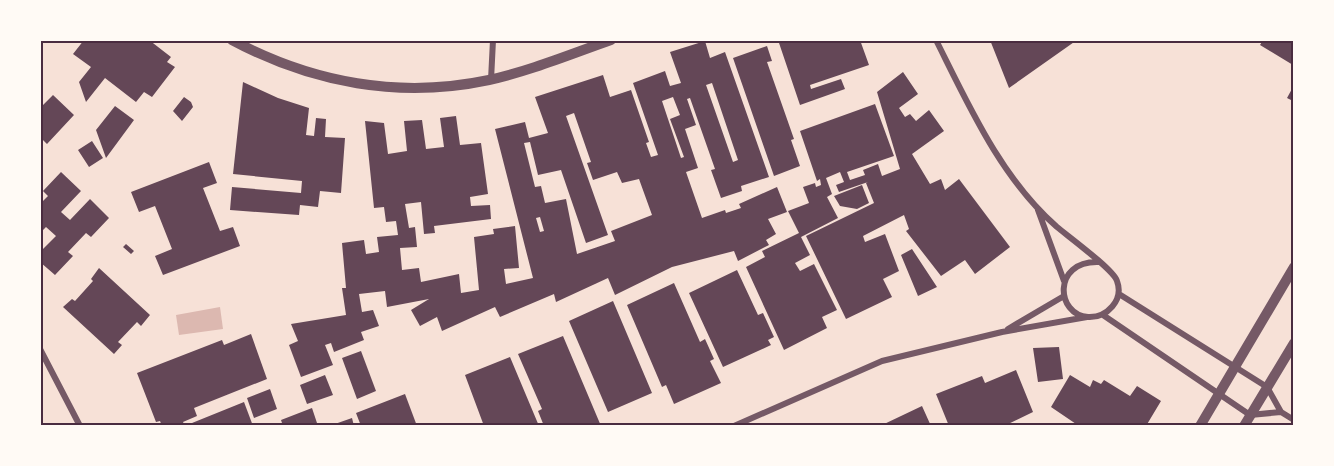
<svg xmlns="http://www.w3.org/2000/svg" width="1334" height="466" font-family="Georgia,serif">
<rect width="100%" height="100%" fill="#f7e1d7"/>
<path fill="#dcb8b0" d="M220 307 223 329 179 335 176 315Z"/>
<path fill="#644757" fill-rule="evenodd" d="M84 40H149L171 57 167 62 175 67 152 97 144 92 136 102 105 78 86 102 79 82 91 67 73 54Z
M778 40H860L869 65 810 85 811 89 841 79 845 89 800 105Z
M990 40H1077L1009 88Z
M1263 40H1293V65L1260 45Z
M705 41 710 58 725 52 769 177 741 186 742 191 721 198 711 170 715 169 690 98 687 99 696 125 685 129 698 168 686 172 702 218 725 210 726 213 741 208 739 204 777 187 787 212 768 219 776 234 766 240 769 245 738 261 734 251 672 267 615 295 608 278 556 302 554 294 500 317 495 307 442 331 437 317 420 326 411 310 429 299 387 307 385 291 359 294 362 312 373 310 379 326 361 332 364 340 334 352 331 343 325 345 333 365 301 377 289 345 298 341 291 324 346 315 342 288H346L342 243 364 240 366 254 379 252 377 237 398 235 396 221 386 222 384 207 374 208 365 121 384 123 388 154 407 151 404 121 422 120 426 149 444 147 440 118 456 116 460 145 481 143 488 194 470 197 471 206 490 205 491 219 434 226 435 233 424 234 421 202 405 204 409 228 415 227 417 247 400 248 402 270 419 268 421 282 459 274 461 293 479 290 474 237 494 234 493 229 515 226 519 268 504 269 506 284 533 278 495 129 525 122 529 138 548 133 535 97 603 75 610 97 631 90 649 142 646 143 651 157 658 155 633 83 665 71 670 86 681 83 670 52ZM712 83 738 160 733 162 706 85ZM673 97 680 115 670 119 684 157 681 158 662 101ZM574 113 591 162 587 163 593 180 617 172 622 183 639 179 652 215 611 231 615 241 577 254 566 199 545 203 541 186 535 187 524 143 530 142 538 175 561 170 586 243 608 235 566 116ZM540 217 544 231 540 232 536 218Z
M767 46 772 61 767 62 794 139 791 140 800 166 774 176 733 58Z
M903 72 918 94 899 108 905 117 910 114 916 121 929 110 944 131 912 154 930 184 941 179 945 190 959 179 1010 247 975 274 965 260 941 276 906 231 909 229 904 215 863 236 865 242 885 234 899 271 883 279 892 297 846 319 806 236 874 203 866 183 868 182 839 192 836 185 844 182 840 172 826 178 832 194 827 197 838 218 801 237 810 255 795 263 800 271 814 264 837 310 822 317 827 328 784 350 746 267 765 257 762 251 799 233 788 211 809 203 803 187 815 183 816 187 821 185 820 179 817 181 800 131 875 104 894 156 847 172 850 180 865 175 863 170 878 164 882 176 900 169 877 92Z
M243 82 278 98 309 108 306 135 314 136 316 118 326 119 325 137 345 138 341 193 320 191 318 207 300 205 299 215 230 210 232 187 301 193 302 181 233 174Z
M1293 87V101L1287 98Z
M53 95 74 115 47 144 42 139 40 142V108Z
M184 97 191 102 193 107 182 121 173 111Z
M115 106 134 120 106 158 96 130Z
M92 141 103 158 89 167 78 150Z
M209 162 217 183 203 188 220 231 233 227 240 246 163 275 155 256 172 249 155 206 139 212 131 192Z
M61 172 81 191 61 212 70 220 90 199 109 218 91 237 86 233 68 252 73 256 55 275 40 262V252L56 236 46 227 40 233V204L48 196 43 191Z
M862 185 869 203 857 209 840 206 834 196Z
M126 244 134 251 131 254 123 247Z
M912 249 937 287 918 296 901 255Z
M99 268 150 315 141 326 137 322 118 342 122 345 114 354 63 307 72 299 75 301 93 281 91 279Z
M737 270 758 315 763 313 774 337 768 340 771 345 723 367 689 293Z
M674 283 700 342 705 339 714 359 710 361 721 383 674 404 666 385 662 387 627 305Z
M613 301 652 393 608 412 569 321Z
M251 334 267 379 194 408 197 416 183 422 185 426H162L160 421 156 422 137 373 222 340 224 345Z
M563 336 601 426H544L538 411 542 409 518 354Z
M1059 347 1063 379 1038 382 1033 348Z
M361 351 376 391 357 399 342 358Z
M510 357 539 426H484L465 375Z
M1016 370 1033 412 1004 426H949L936 394 982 376 985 383Z
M325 375 333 395 307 404 300 385Z
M1070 375 1090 387 1093 380 1101 384 1104 380 1130 396 1137 386 1161 401 1146 426H1079L1051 407Z
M270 389 277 409 254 418 247 398Z
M405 394 417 426H361L356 413Z
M244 402 253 426H193L192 423Z
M922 406 931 426H880Z
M312 408 318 426H283L281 420Z
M352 418 354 426H332V425Z"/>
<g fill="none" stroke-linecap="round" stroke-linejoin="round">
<path stroke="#755966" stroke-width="6" d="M936 40C969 106 1001 178 1057 227 1069 237 1114 270 1117 281 1124 300 1107 318 1088 317 1056 315 1052 261 1098 262
M491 80 493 40
M1038 210 1064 281
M1119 294 1267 387 1281 412 1294 420
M1103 315 1250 415 1281 412
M1008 329 1064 296
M40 349 80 426
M734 426 882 361 1002 332 1087 317"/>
<path stroke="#755966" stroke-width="10" d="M232 40C312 83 400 99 489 80 530 71 571 54 611 40
M1200 426 1294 267
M1244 426 1294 343"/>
</g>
<rect width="1334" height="466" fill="none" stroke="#fffaf5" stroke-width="84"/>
<rect x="42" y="42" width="1250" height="382" fill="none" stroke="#4a2c40" stroke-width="2"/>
</svg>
